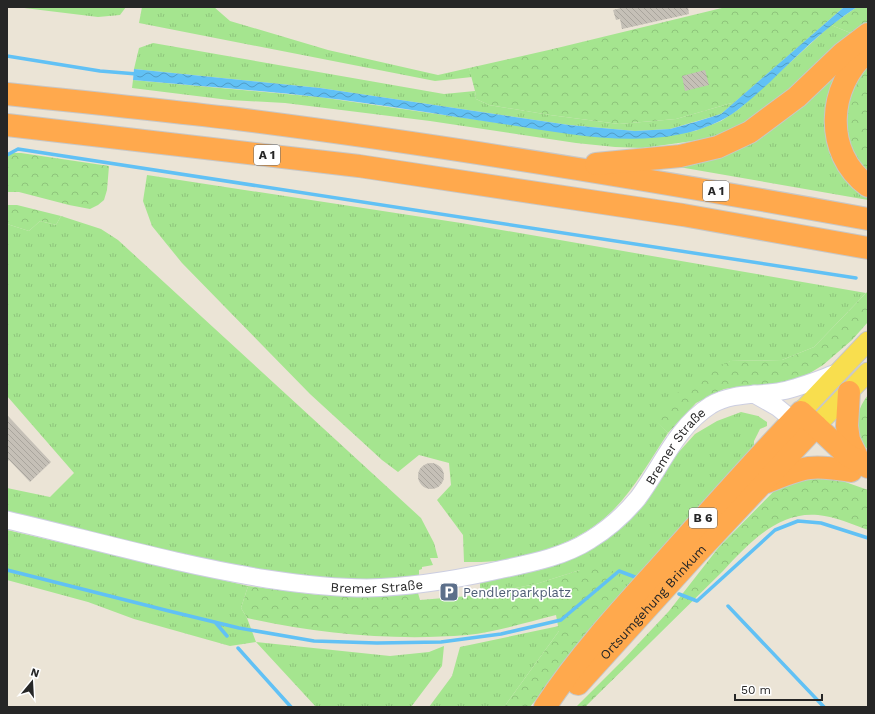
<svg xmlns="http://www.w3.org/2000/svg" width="875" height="714" font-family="'Work Sans',sans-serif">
<defs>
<pattern id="grass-tufts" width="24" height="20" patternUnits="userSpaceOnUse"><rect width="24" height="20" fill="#a5e58f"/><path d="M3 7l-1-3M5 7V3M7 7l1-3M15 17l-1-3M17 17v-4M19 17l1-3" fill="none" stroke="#8ec47b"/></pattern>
<pattern id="forest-crowns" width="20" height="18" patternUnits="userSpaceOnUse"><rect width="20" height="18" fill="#a5e58f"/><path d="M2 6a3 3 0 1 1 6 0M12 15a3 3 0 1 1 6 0" fill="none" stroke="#8ec47b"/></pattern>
<pattern id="water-waves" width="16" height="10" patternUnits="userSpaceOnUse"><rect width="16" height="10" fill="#61c1f5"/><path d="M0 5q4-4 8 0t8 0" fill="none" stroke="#509dc6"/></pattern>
<pattern id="building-back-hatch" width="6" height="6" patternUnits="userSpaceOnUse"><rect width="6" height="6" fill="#c5c0b7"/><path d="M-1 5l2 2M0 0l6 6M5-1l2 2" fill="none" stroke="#a9a59d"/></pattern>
</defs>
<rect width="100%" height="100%" fill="#ebe4d6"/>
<path fill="url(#grass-tufts)" d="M16 7H126L120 15 98 17Z
M142 7H214L230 21 328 50 438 75 469 68 472 77 435 81 139 23Z
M831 25 853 34 781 99 737 129 707 139 643 148 615 147 576 143 430 121 285 103 229 100 132 88 133 80 319 97 568 133 614 138 695 131 721 121 739 109 759 91Z
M153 43 444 94 475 91 476 99 489 105 550 115 619 124 676 119 735 102 721 114 670 129 635 131 569 125 320 88 134 69 139 48Z
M843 63 832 85 825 116 829 148 868 194V200L679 167 752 142Z
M147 175 461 223 866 293 814 347 782 360 730 361 654 419 668 433C650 460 633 492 609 514 579 542 538 555 498 561 487 562 475 562 464 562L463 535 437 500 451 485 449 463 419 455 398 472 382 460 310 394 182 263 152 226 143 201Z
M61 216 101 229 118 240 421 518 434 543 438 558H430L433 565 422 567V569L419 570V576L368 581 342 580 256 571 7 514V488L50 497 74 473 7 396V224L29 231 40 221 56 225Z
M741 412 758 416 767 422V426L760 429 754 441V452L622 595 580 570 536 584 480 595V581L540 570 587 552 620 529 639 510 677 454 695 434 717 421Z
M7 530 248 586 241 608 247 618 256 642 390 656 429 652 444 646 442 666 411 707H316L256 642 230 646 134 619 88 602 7 580Z
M559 626V631L504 707H429L452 676 460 647Z"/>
<path fill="url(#forest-crowns)" d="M726 7H844L735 102 676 119 619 124 550 115 489 105 476 99 475 91 469 68 553 49Z
M857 7H868V26L853 34 831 25Z
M868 67V177L843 135 850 86Z
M13 153H21L109 166 107 190 104 200 98 205 90 209 69 205 19 192H7V156Z
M7 205H17L61 216 56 225 40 221 29 231 7 224Z
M868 291V322L852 340 823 365 802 378 773 385H756L724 389 696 403 668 433 653 419 682 388 730 361 782 360 814 347Z
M868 395V450C866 447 862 444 860 440 853 426 858 407 868 395Z
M797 478H834L868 490V530C852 524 836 517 818 515 778 511 748 544 723 571L585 707H576L624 659 669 611 719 547 779 486Z
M596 568 613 571 625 582 622 595 530 707H504L559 631 556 615C527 622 497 632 467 635 395 641 318 634 247 618L241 608 248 586 319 595H391L418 593 420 600 480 595 536 584 580 570Z"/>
<path fill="url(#water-waves)" d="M844 7H857C824 28 797 56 769 83 754 96 738 112 720 121 655 153 572 134 503 124 441 115 380 104 318 97 257 90 195 86 133 80L134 69 320 88 569 125 635 131 670 129 695 122 721 114Z"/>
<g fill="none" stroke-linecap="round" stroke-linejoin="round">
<path stroke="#61c1f5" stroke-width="3.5" d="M7 56 100 71 137 74
M7 155 18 149 856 278
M7 570 169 611 239 628 314 641 377 643 441 642 501 634 561 620 619 571 635 577
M679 594 697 601 775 530 798 521 821 523 868 538
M728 606 824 707
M215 622 227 636
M238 648 291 707"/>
</g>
<path fill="url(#building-back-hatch)" d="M625 7H688L689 14 622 29 620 19 616 20 613 10Z
M705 70 709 85 685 91 682 76Z
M7 415 51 462 30 482 9 460 7 462Z
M418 476a13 13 0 1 1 26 0a13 13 0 1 1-26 0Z"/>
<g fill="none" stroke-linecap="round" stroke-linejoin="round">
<g stroke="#cccee1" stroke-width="19">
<g id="secondary">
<path d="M754 394 777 407 793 420"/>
<path id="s1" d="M7 520C93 540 179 565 267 579 300 584 333 588 367 588 409 587 453 580 494 571 526 564 562 558 590 540 608 529 624 515 638 498 662 466 676 427 711 405 733 392 758 396 782 391 802 387 820 379 839 372"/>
</g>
</g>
<g stroke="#c7c7c7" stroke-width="21">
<path id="primary" d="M801 412 868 341
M816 426 868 372"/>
</g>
<g stroke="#c7c7c7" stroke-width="24">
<g id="highway">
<path d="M868 51C827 86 823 153 868 186"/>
<path d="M7 94C84 102 161 110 237 119 449 146 659 181 868 219"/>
<path d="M7 125 359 166 683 215 868 248"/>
<path d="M596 164 680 156 718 147 750 132 797 97 843 53 868 34"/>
<path d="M849 392 847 426 849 440 860 463"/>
<path d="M767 482C781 476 795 470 809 468 823 466 838 469 851 471"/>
<path id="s2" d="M578 684 695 555 816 426"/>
<path d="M545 707C578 657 618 613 658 569 705 516 752 463 801 412L846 454 868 467"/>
</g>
</g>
<use href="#secondary" stroke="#fff" stroke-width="17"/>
<use href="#primary" stroke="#f8de4e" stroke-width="19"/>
<use href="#highway" stroke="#ffa94d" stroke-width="22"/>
</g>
<defs>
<g id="parking-square" transform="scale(1)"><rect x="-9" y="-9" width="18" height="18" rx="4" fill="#5c6f8a" stroke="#fff"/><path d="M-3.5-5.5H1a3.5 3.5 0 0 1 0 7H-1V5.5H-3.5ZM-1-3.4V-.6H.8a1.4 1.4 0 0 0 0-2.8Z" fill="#fff"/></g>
</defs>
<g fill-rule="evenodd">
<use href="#parking-square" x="449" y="592"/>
</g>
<g text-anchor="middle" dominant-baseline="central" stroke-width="3.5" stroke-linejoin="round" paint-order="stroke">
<g fill="#fff" stroke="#676767" stroke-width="1">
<rect x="254" y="145" width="26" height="20" rx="3"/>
<rect x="703" y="181" width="26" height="20" rx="3"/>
<rect x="689" y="508" width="28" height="20" rx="3"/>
</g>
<g font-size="12" font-weight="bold" fill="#262626">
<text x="267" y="155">A 1</text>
<text x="716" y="191">A 1</text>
<text x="703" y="518">B 6</text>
</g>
<g font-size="13" fill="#262626" stroke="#fff">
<text stroke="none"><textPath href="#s1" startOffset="725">Bremer Straße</textPath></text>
<text stroke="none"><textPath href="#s1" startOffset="377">Bremer Straße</textPath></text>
<text stroke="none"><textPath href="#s2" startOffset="111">Ortsumgehung Brinkum</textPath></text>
</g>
<g font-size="13" fill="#4e5e75" stroke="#fff" text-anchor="start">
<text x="463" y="592">Pendlerparkplatz</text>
</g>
</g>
<rect width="875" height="714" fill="none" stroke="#262626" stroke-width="16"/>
<g transform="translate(32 682) rotate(18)" stroke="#ffffff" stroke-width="3" paint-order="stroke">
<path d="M0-3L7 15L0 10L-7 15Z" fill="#262626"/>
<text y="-6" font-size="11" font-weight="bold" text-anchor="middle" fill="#262626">N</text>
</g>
<path d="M735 694v6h87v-6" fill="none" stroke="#262626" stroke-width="2"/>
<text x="741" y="694" font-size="12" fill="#262626" stroke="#ffffff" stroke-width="3" paint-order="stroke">50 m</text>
</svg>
